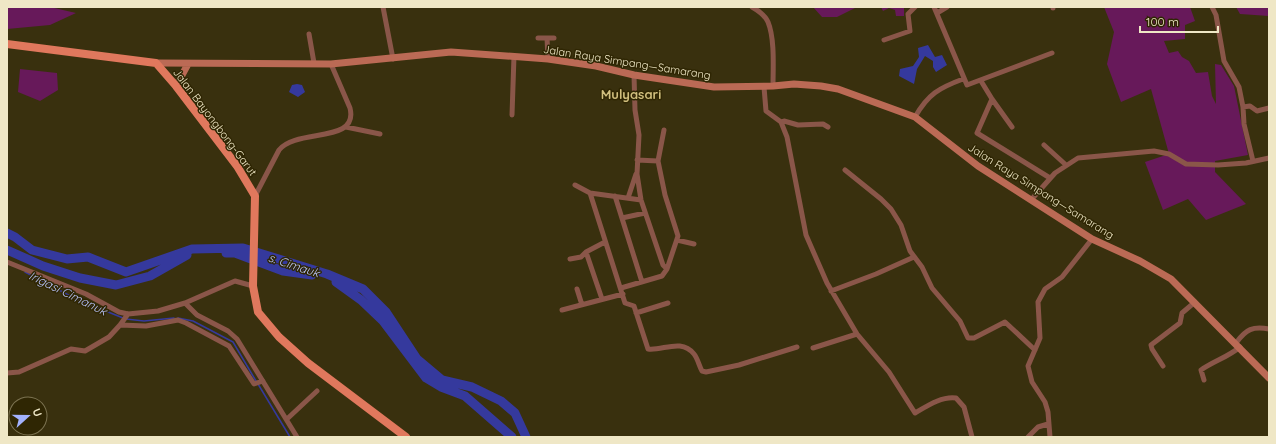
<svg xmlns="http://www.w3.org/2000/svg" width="1276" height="444" font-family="Quicksand,sans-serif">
<rect width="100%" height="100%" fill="#39300e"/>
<path fill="#67195a" d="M7 7H50L76 13 50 25 7 29Z
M813 7H857L837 17H822Z
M881 7H904V16H896L895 10 889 8 883 11Z
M1104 7H1190L1195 21 1185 25V39L1164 41 1169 53 1178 51 1182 57 1189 61 1196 73 1208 72 1212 96 1216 104 1215 64 1221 65 1234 86 1248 155 1215 161V172L1246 204 1206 220 1188 199 1163 210 1145 162 1169 154 1151 89 1121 102 1107 64 1114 32Z
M1236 7H1269V16L1240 14Z
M20 69 57 73 58 90 40 101 18 92Z"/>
<path fill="#35399d" d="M928 45 935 57 942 55 947 65 936 72 933 67V61L925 56 917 69 914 84 899 76 900 69 913 66 919 57 918 48Z
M297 84 302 85 305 92 298 97 289 92 292 85Z"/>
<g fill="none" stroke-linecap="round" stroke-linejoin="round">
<path stroke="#35399d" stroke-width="1.5" d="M25 272 76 299 123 318
M178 318 193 321 233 342 256 381
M126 319 144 321 174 318
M258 384 290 437"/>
<path stroke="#35399d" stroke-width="9" d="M7 233 15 237 32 250 67 259 88 257 126 272 192 249 243 248 327 274 363 289 386 312 417 359 442 380 472 387 501 401 515 413 526 437
M7 250 43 266 80 278 116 285 150 276 187 255
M226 253H235L283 271 312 275
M336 282 361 300 383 321 426 378 441 387 465 396 512 437"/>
<path stroke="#8a5649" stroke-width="5" d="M383 7 393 59
M752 7C759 11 765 15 768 22 775 39 773 68 773 86
M934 7 967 85 1052 53
M1053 7V8
M1212 7 1216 15 1224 61 1239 87 1243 107 1244 124 1253 161
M937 13 947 7
M309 34 314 63
M538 38H554
M547 38 548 59
M884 40 910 31 908 14 915 7
M634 75 635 110 639 135 637 174 641 200 663 265 667 269 678 236 665 195 658 161 664 130
M981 81 992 99 1012 127
M764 87 766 111 781 122 787 137 806 235 827 283 857 334 889 372 915 413C927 406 942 396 956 398L964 407 972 437
M992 99 977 133 1050 178
M1243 107 1250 106 1257 111 1269 108
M512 115 514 56
M915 117C928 94 939 88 963 79
M781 122 784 121 798 125 823 124 828 127
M346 127 380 134
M1044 145 1066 165
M637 160 658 161
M845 170 881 199 891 209 901 225 910 251 922 267 932 288 960 321 968 338H974L1005 322 1035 350
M575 185 590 193 641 200
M590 193 625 303 634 306 648 349C663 351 681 338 694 354 698 359 699 366 702 371L706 372 739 365 797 347
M255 196 279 150C297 128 359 144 350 108L331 64
M615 196 642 282
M628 198 636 174
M1031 200 1055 173 1078 158 1154 151 1169 154 1186 164 1218 165 1246 163 1269 158
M622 218 645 213
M677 240 694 244
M586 252 602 299
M570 259 581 257 586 252 605 242
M7 262 86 294 119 312 128 314 158 311 185 303 197 315 228 331 237 339 297 437
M621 288 662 276 667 269
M577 289 582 305
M831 291 876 274 914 257
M185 303 235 281 253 286
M562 310 623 294
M636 313 668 303
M120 325 128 314
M1236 343C1246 329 1253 326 1269 329
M813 348 857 334
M1163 366 1152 349 1151 345 1180 323 1182 313 1195 302
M7 373 19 372 71 349 85 351 109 337 120 325 146 326 178 320 186 323 229 346 254 384 263 381
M1204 380 1201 370C1214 361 1228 357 1240 347
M287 419 317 391
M1028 437 1038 427 1048 424
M1050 437 1048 412 1045 402 1032 382 1028 366 1040 338 1038 302 1045 289 1062 277 1092 239"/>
<path stroke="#bb6a55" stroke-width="7" d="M156 63 331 64 451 52 548 59 596 66 634 75 714 87 773 86 794 84 821 86 838 89 915 117 978 166 1092 239 1140 261 1171 279 1269 378
M176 86 188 64"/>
<path stroke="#e0785d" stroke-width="8" d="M7 44 156 63 176 86 237 166 255 196 253 286 258 312 279 337 308 363 406 437"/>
</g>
<g text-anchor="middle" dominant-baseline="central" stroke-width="3" stroke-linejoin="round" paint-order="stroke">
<g font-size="11" fill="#efe7c6" stroke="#2f2603">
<text transform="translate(627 62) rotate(9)">Jalan Raya Simpang—Samarang</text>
<text transform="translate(215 122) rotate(53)">Jalan Bayongbong-Garut</text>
<text transform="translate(1041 191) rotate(32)">Jalan Raya Simpang—Samarang</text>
</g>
<g font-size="12" font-style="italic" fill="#b9c4fa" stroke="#2f2603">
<text transform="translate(294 265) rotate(18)">s. Cimauk</text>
<text transform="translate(68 293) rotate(26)">Irigasi Cimanuk</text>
</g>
<g font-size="13" font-weight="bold" fill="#d1bf7e" stroke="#2f2603">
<text x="631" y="94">Mulyasari</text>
</g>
</g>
<rect width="1276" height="444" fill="none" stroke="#efe7c6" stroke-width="16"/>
<g transform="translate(28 416) rotate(69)"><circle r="19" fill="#2f2603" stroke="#7c7351"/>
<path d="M0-3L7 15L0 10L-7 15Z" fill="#a3b2fd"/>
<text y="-6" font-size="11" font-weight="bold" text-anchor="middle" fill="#efe7c6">U</text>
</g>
<path d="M1140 26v6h78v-6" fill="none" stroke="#efe7c6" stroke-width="2"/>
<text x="1146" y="26" font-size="12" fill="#efe7c6" stroke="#2f2603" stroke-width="3" paint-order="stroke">100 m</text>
</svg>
